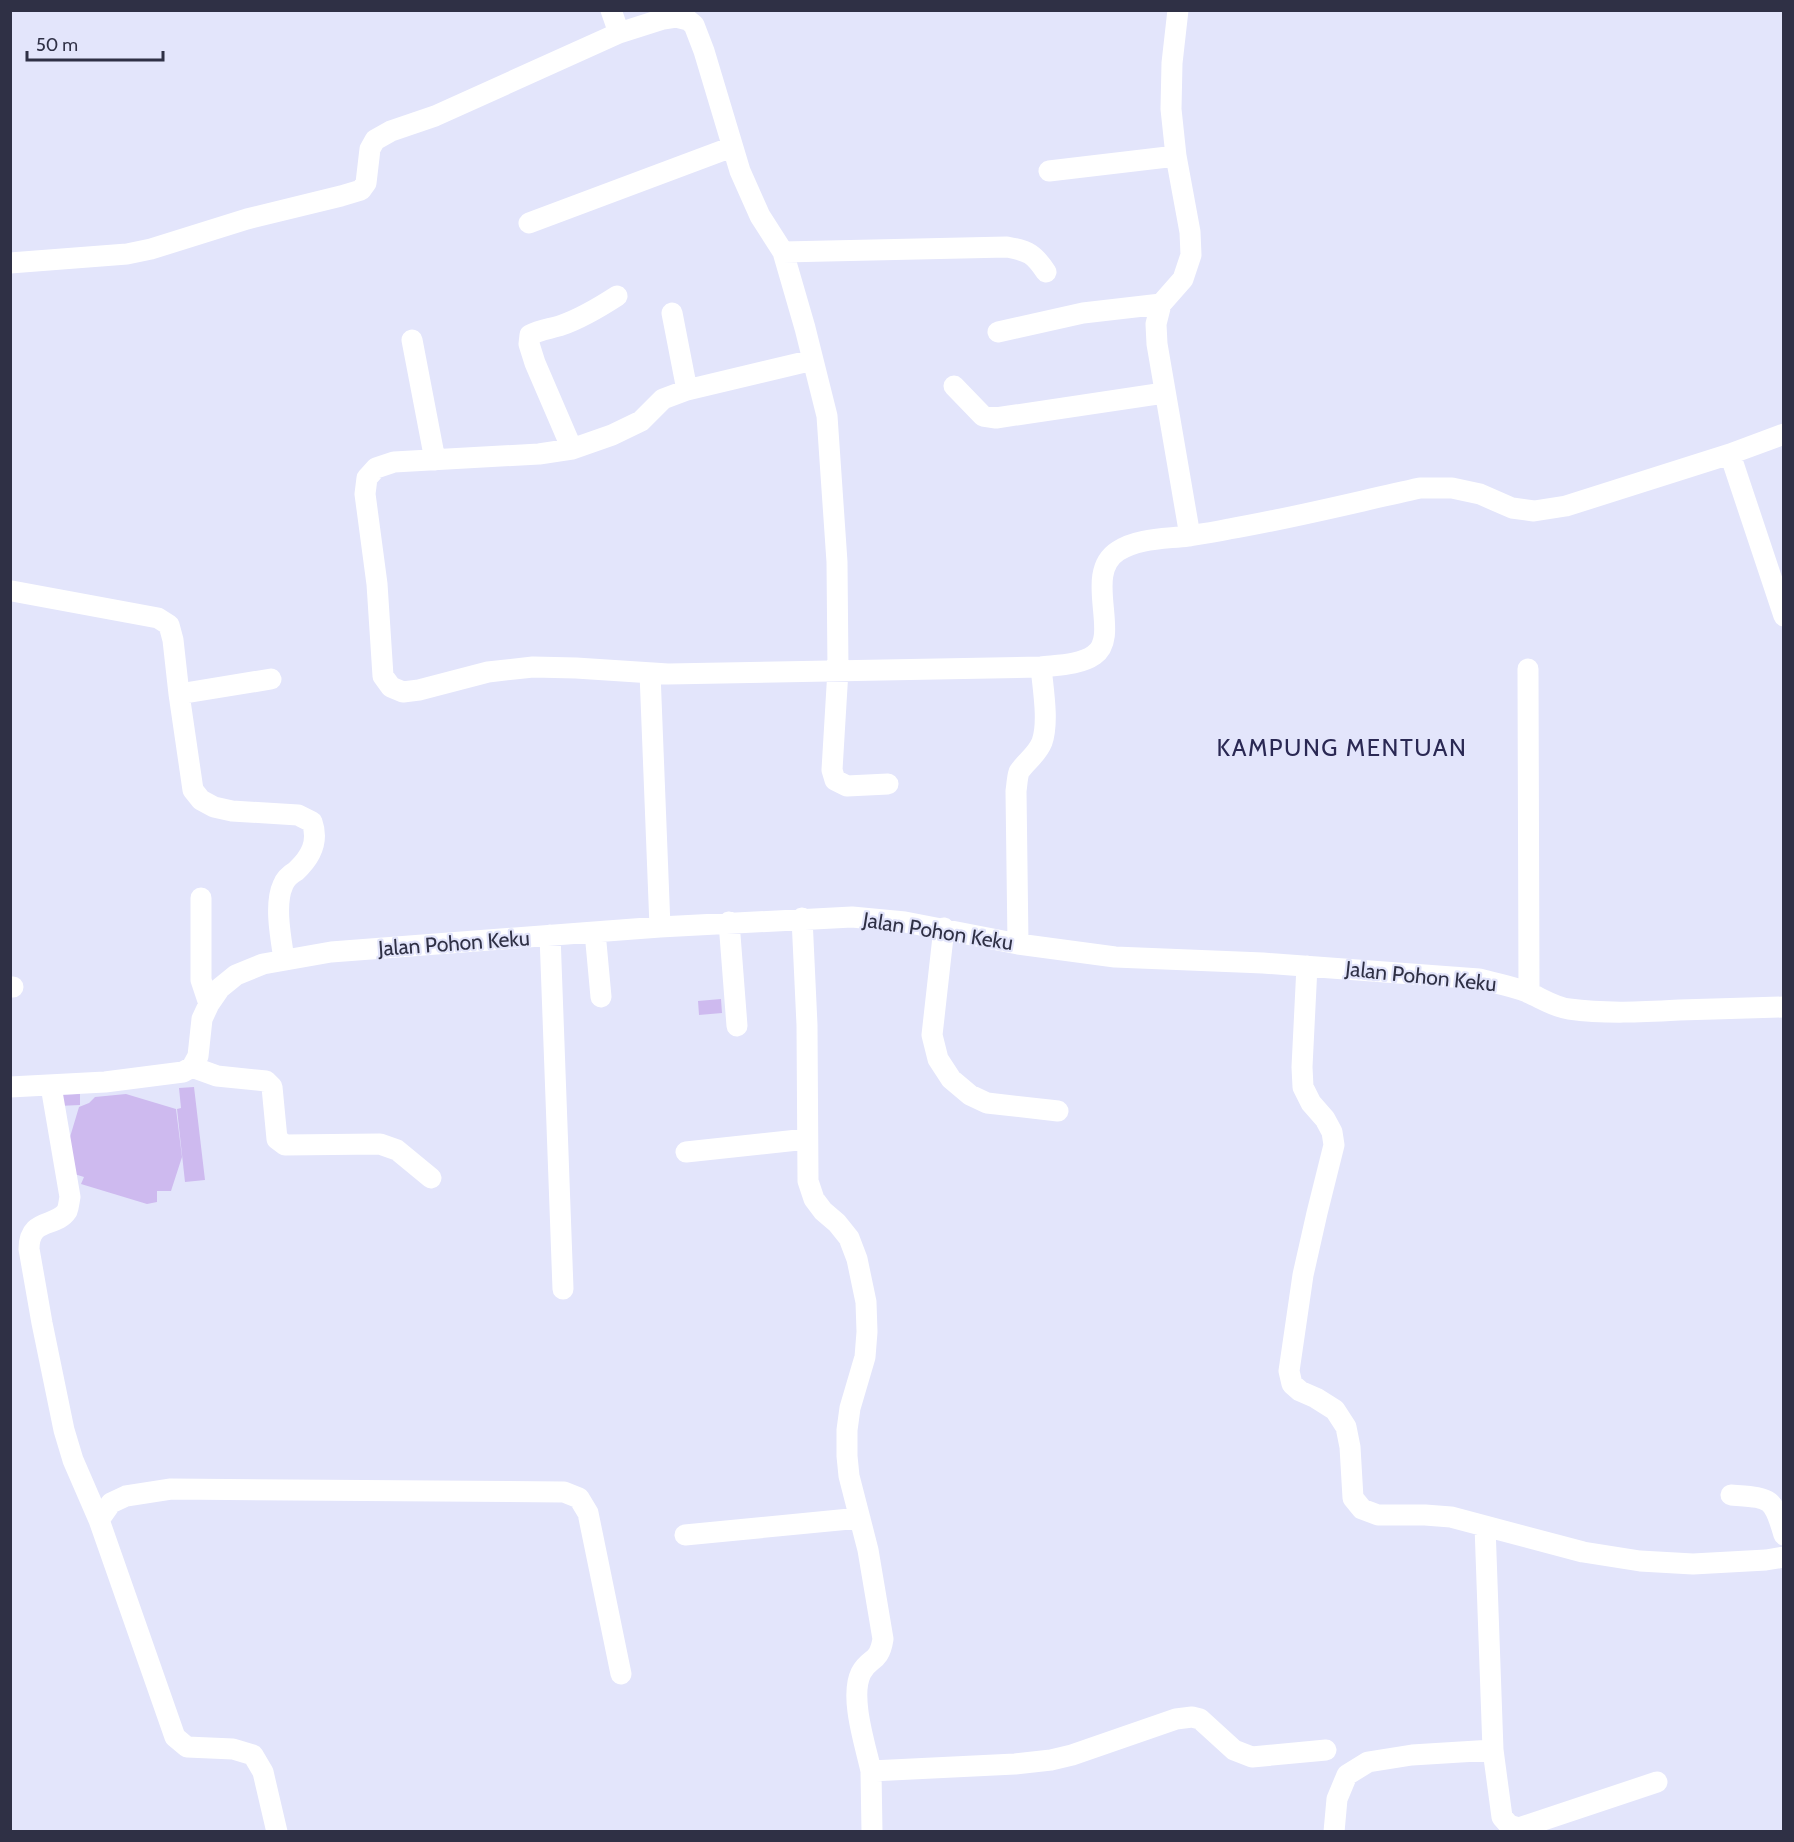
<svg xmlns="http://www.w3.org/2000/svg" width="1794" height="1842" font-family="Cabin,sans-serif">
<rect width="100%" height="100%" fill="#e3e5fb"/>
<path fill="#cebaef" d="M721 999 722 1013 699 1015 698 1001Z
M194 1087 205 1180 185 1182 177 1109 181 1108 179 1088Z
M80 1094V1105L58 1106 57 1095Z
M126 1094 176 1109 182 1157 171 1191H157V1202L147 1204 81 1184 84 1177 71 1173 64 1157 79 1107 89 1103 95 1097Z"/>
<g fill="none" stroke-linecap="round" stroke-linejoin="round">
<path stroke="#fff" stroke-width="21" d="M611 10 619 33
M1178 10 1172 63 1171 109 1176 156 1190 232 1191 255 1183 279 1161 304 1156 324 1157 344 1190 536
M1049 171 1176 156
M529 223 732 147
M783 252 1007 247C1029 251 1034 254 1046 272
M10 263 127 254 151 249 247 219 341 196 361 190 366 183 370 149 375 140 391 131 435 116 619 33 663 19 676 17 688 20 694 25 704 51 740 171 760 216 783 252 805 328 827 416 837 562 838 670 832 770 835 780 847 786 888 784
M672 313 687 390
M998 332 1083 313 1161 304
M412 340 435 460
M813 360 687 390 663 399 641 421 612 435 572 449 539 454 394 462 376 468 367 478 365 494 377 584 383 676 391 687 403 692 419 690 488 672 533 667 576 668 668 674 1041 667C1057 665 1080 665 1094 655 1122 636 1082 574 1118 551 1138 538 1165 539 1188 536 1202 534 1215 532 1229 529 1293 518 1356 502 1420 488H1452L1480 494 1512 508 1534 511 1566 506 1730 454 1784 434
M954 386 983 416 996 418 1164 393
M572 449 535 363 529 344 530 335C541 329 551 329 562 325 582 318 600 307 617 296
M1730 454 1784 616
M12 591 158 618 169 625 173 640 179 694 193 790 201 800 214 807 232 811 298 815 312 822C319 842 311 857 296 871 291 874 285 879 283 885 274 904 281 939 284 959
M1528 669 1529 993
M650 673 660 927
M179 694 271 679
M201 898V980L209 1004
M802 918 807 1025 808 1181 814 1199 823 1211 837 1223 849 1238 857 1259 866 1302 867 1332 865 1357 850 1408 847 1430V1456L849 1476 868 1550 883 1639C879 1664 869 1657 861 1673 849 1697 866 1747 871 1771
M729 922 737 1026
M944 928 932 1035 938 1059 951 1079 970 1095 987 1103 1058 1111
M595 932 601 997
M550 935 563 1289
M1018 944 1016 791C1017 785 1017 778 1019 772 1026 761 1037 755 1042 742 1049 722 1043 689 1041 667
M1307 966 1302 1067 1303 1087 1311 1103 1325 1119 1332 1132 1334 1145 1317 1213 1303 1275 1289 1371 1292 1384 1300 1391 1316 1398 1335 1410 1346 1427 1350 1447 1353 1498 1362 1509 1378 1515H1425L1451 1517 1583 1552 1640 1561 1693 1564 1766 1560 1784 1557
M10 987H13
M192 1067 217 1076 266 1081 272 1087 277 1139 285 1145 380 1144 397 1150 431 1178
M51 1086 70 1197C69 1201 69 1206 67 1211 56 1228 29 1217 29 1249L42 1323 64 1430 73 1460 99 1520 175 1737 187 1747 233 1749 253 1755 263 1772 277 1832
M10 1087 105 1082 183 1072 192 1067 198 1056 202 1019 209 1004 220 988 236 975 263 964 331 952 660 927 852 917 905 922 1018 944 1115 957 1263 963 1479 979C1495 983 1511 986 1527 992 1541 998 1554 1007 1569 1009 1605 1014 1642 1012 1679 1010 1714 1009 1748 1008 1784 1007
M686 1152 807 1139
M1731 1495C1770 1498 1773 1496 1784 1535
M99 1520 111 1503 126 1496 171 1489 564 1492 579 1498 588 1513 621 1674
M685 1535 860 1518
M1493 1750 1502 1817 1509 1825 1519 1828 1657 1782
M872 1832 871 1771 1015 1764 1051 1760 1072 1755 1176 1719 1192 1717 1200 1719 1234 1750 1252 1757 1326 1750
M1334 1832 1337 1799 1347 1775 1368 1762 1412 1755 1493 1750 1485 1526"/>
</g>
<g text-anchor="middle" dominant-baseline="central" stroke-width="4.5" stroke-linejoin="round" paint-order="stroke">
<g font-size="21" fill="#2f3045" stroke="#e3e5fb">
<text transform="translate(938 931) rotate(9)">Jalan Pohon Keku</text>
<text transform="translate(454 943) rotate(-4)">Jalan Pohon Keku</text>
<text transform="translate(1421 976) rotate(6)">Jalan Pohon Keku</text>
</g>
<g font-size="24" letter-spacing="1.5" fill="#2a2853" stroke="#e3e5fb">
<text x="1342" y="747">KAMPUNG MENTUAN</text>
</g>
</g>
<rect width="1794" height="1842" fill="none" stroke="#2f3045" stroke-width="24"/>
<path d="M27 51v9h136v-9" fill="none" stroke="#2f3045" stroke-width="3"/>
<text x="36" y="51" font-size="18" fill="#2f3045" stroke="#e3e5fb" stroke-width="4.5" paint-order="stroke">50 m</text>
</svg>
